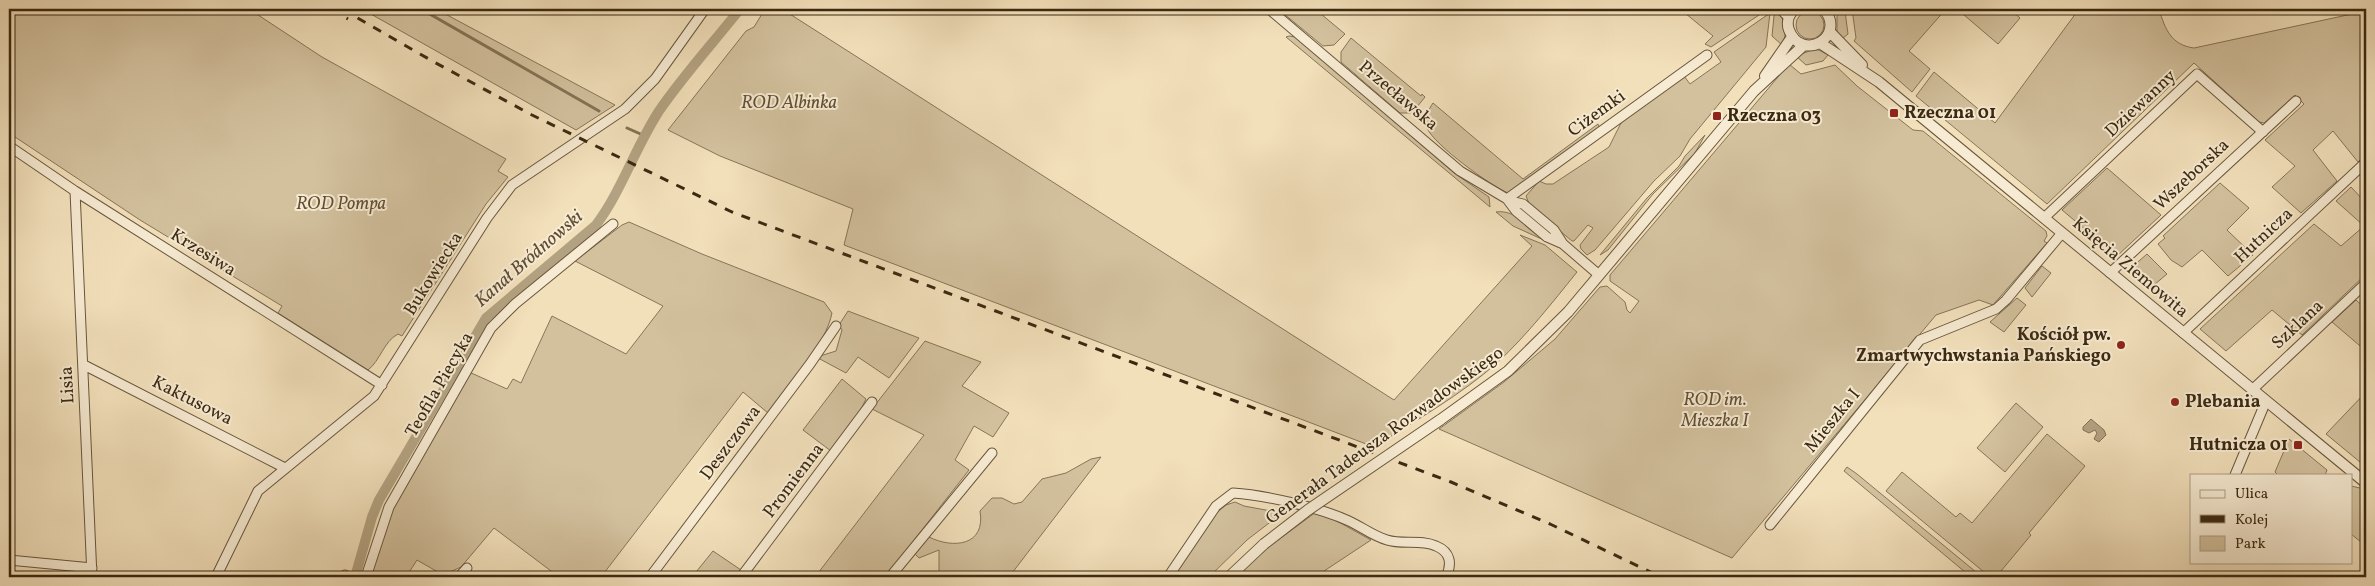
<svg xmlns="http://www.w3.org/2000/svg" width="2375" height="586" font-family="Vollkorn,serif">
<rect width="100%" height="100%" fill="#f2e0bb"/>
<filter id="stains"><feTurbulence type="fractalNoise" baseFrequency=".004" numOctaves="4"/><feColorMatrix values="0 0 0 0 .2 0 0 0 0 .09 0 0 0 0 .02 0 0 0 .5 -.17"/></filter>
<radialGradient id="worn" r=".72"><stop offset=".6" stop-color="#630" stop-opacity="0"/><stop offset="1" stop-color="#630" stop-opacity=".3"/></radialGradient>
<path fill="#d3c19e" stroke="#867558" d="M9 9H249L322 57 506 159 498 171 508 177 486 204 402 336 398 334C384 341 380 361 368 370L278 313 282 306 140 220 9 133Z
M362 9H436L615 105 576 130Z
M765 9H782L1394 400 1532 246 1520 235 1545 245 1577 272C1552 303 1527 335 1498 362 1461 395 1416 420 1374 447L844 245 853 209 720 156 668 130 746 31 754 27Z
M1278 9H1315L1345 34 1334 45 1323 46Z
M1680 9H1768L1711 47 1705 44 1713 36Z
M1837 9 1845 11 1848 34 1842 39 1837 33Z
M1852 9H1946L1909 51 1930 69 1912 92 1854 41 1856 38Z
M1957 9H2010L2020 18 1998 44Z
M2079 9H2159C2165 29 2171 45 2194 48L2366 11V154L2358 162 2333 131 2313 150 2337 181 2301 213 2272 187 2295 166 2265 140 2304 104 2295 95 2264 123 2259 122 2194 63 2047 204 1916 96 1934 72 1995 123Z
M1777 10C1785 20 1788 33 1782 45L1772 36 1774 16Z
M1796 25a14 14 0 1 1 28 0a14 14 0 1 1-28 0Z
M1770 13 1766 47 1690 139 1680 156 1654 181 1595 250 1587 255 1581 249 1580 245 1593 228 1588 225 1574 241H1572L1530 206 1526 196 1539 181 1546 184H1553L1609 147 1622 121 1684 76 1690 84 1721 62 1714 52Z
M1289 36 1296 37 1454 173 1489 197 1490 207 1286 37Z
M1351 38 1421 96 1422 94 1425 97 1412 113H1400L1341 62V52Z
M1812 50H1819L1828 55 1823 61 1806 65 1796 56Z
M1789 64 1801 74 1835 65 1857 86 1913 130 1923 131 2046 231 2047 236 2044 241 2047 243 1993 305 1979 300 1936 315 1732 558 1439 429 1504 382 1555 339 1600 287 1607 286 1625 302 1627 310 1630 313 1639 301 1610 281V275Z
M1433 103 1523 179 1598 124 1600 129 1508 193C1491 186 1434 145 1427 128 1424 120 1428 110 1433 103Z
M1705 135 1695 153 1653 194 1608 250 1600 255 1647 198 1679 166 1685 156Z
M2107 168 2161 215 2117 256 2062 210Z
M2220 183 2249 208 2227 230 2253 255 2228 276 2202 250 2182 267 2171 260 2158 244 2165 238 2163 236Z
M2351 187 2366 203V223L2364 226 2366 228V274L2302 335 2272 310 2226 351 2200 329 2314 224 2341 246 2364 226 2336 201Z
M1496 212C1516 209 1532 229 1546 241L1513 226Z
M629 222 702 254 824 302 832 313C826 344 788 387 768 413L743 392 601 577H559L494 528 461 567 443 575 417 560 406 577H369L385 521 469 372 507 389 513 379 521 383 552 316 626 354 663 306 575 261 622 225Z
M2147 254 2167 274 2154 285 2131 268Z
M2042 266 2051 273 2032 297 2025 288Z
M2017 298 2026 305 2004 332 1990 322Z
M2356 300 2366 309V351L2332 322Z
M848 311 919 338 889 378 858 357 846 373 818 358 820 356 836 351 842 330 839 325Z
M925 341 981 362 962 386 1009 413 993 437 974 426 955 460 969 470 885 577H815L924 435 872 409Z
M842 379 866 399 857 417 831 451 803 430Z
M2366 392V467L2326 434Z
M2016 403 2043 427 2005 472 1977 448Z
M2047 434 2085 466 2029 533 2031 535 1996 577H1990L1886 491 1902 472 1956 517 1960 513 1972 523Z
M2289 439 2327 470 2325 475H2278L2275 472Z
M1101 457 1009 577H945L939 572V550L919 558 914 553 929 537C953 549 986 546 980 511L992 498H1002L1014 504 1022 502 1042 479 1066 473 1091 459Z
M1847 467 1857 474 1982 577H1971L1844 471Z
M2351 486 2360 488 2366 493V546L2351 534Z
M1235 502 1244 506 1282 513 1247 540 1209 577H1172L1214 515 1226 505Z
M1316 512 1328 516 1371 540 1315 577H1235L1270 546Z
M713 551 741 570 736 577H692Z"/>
<path fill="#b3a281" stroke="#837254" d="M2091 419 2104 430 2106 435 2099 442 2094 439 2097 433 2095 430 2089 433 2083 430V427Z"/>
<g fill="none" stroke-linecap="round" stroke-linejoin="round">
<path stroke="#837254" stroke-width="3" d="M421 9 599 111
M627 128 645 136"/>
<path stroke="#b3a281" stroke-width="10" d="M355 577 372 517 379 500 486 318 596 225C622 190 635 148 659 111 683 76 713 43 740 9"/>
<g stroke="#68573c" stroke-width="11">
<path id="minor" d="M1269 9 1460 171 1507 199 1516 211 1547 237 1563 244
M9 146 75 191 382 385
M75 191 92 577
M1507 199 1707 55
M1510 201 1523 204 1554 230 1563 244 1599 275
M2044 218 2197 74 2263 132
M2110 273 2296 101
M2183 333 2366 162
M84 365 285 468
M2252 390 2366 283
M2235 475 2266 401
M1770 525 1920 340 1996 309 2006 300 2062 233
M9 560 92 568
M216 577 258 491 374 396 487 218 512 185 625 109 655 79 705 9
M344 577 345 575
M366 577 389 507 491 328 515 304 613 224
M459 577 467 568
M650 577 810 364 836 326
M741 577 872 402
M890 577 992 453
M1168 577 1216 506 1233 493C1265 495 1321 508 1349 521 1362 527 1373 536 1387 540 1402 545 1421 539 1436 546 1451 552 1452 564 1446 577"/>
</g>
<g stroke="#68573c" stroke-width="12">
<path id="tertiary" d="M1781 9 1789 17
M1795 9C1789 14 1786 22 1789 30 1802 63 1847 37 1824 9
M1830 32 1862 65
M1820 43 1879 82 2366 483
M1765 76 1792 37
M1440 420 1508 371 1568 312 1754 91 1804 45
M1229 577 1264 544"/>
</g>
<use href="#minor" stroke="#f7ebd3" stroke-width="9"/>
<use href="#tertiary" stroke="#f7ebd3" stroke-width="10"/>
<path stroke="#3a2911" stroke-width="3" stroke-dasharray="9 9" stroke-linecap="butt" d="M331 9 348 19
M342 9 434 62 532 115 732 212 1451 482 1550 524 1661 577"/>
<g stroke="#68573c" stroke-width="12" stroke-linecap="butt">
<path id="tertiary-bridge" d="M1264 544 1308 510 1440 420"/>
</g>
<use href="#tertiary-bridge" stroke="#f7ebd3" stroke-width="10"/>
</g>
<g fill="#8f2418" stroke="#f7ebd3" stroke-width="2">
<rect x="1889" y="108" width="10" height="10" rx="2.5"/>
<rect x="1712" y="111" width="10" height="10" rx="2.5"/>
<circle cx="2121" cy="345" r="5"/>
<circle cx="2175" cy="402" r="5"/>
<rect x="2293" y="440" width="10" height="10" rx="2.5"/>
</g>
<g text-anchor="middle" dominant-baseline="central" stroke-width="4" stroke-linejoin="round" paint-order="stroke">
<g font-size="18" fill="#3a2911" stroke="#f7ebd3">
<text transform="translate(1398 96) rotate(40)">Przecławska</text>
<text transform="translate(2141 104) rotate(-43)">Dziewanny</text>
<text transform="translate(1597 114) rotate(-36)">Ciżemki</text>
<text transform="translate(2192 175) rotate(-43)">Wszeborska</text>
<text transform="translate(2264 236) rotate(-43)">Hutnicza</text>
<text transform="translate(203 253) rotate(32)">Krzesiwa</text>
<text transform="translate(2130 268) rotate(40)">Księcia Ziemowita</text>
<text transform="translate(434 274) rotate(-58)">Bukowiecka</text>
<text transform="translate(2298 325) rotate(-43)">Szklana</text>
<text transform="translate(68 385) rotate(-93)">Lisia</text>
<text transform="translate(440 385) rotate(-60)">Teofila Piecyka</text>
<text transform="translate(192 401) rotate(27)">Kaktusowa</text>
<text transform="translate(1833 421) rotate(-51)">Mieszka I</text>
<text transform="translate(1385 436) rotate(-36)">Generała Tadeusza Rozwadowskiego</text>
<text transform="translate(731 443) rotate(-53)">Deszczowa</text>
<text transform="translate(794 481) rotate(-53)">Promienna</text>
</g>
<g font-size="18" font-style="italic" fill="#604f34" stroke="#f7ebd3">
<text x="789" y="103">ROD Albinka</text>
<text x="341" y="204">ROD Pompa</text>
<text x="1715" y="400">ROD im.<tspan x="1715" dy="21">Mieszka I</tspan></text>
</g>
<g font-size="18" font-weight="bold" fill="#3a2911" stroke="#f7ebd3" text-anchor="start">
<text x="1904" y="113">Rzeczna 01</text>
<text x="1727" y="116">Rzeczna 03</text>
<text x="2111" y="335" text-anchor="end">Kościół pw.<tspan x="2111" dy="21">Zmartwychwstania Pańskiego</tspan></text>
<text x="2185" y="402">Plebania</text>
<text x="2288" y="445" text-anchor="end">Hutnicza 01</text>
</g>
<g font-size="19" font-style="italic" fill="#5e4d33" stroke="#f7ebd3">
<text transform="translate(529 259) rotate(-41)">Kanał Bródnowski</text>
</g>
</g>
<rect width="2375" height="586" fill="none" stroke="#f2e0bb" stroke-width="30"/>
<rect x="10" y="10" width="2355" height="566" fill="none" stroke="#3a2911" stroke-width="2.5"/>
<rect x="15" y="15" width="2345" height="556" fill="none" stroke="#3a2911"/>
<rect x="2190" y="474" width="162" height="90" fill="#f7ebd3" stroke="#ab9d85"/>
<rect x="2200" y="490" width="25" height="8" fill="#f7ebd3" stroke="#ab9d85"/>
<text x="2235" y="498" font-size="15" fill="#3a2911">Ulica</text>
<rect x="2200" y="515" width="25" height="8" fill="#3a2911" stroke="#ab9d85"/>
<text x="2235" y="524" font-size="15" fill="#3a2911">Kolej</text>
<rect x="2200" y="536" width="25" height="15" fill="#d3c19e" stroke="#ab9d85"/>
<text x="2235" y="548" font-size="15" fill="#3a2911">Park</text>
<rect width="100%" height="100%" filter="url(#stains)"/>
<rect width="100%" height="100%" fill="url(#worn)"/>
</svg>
